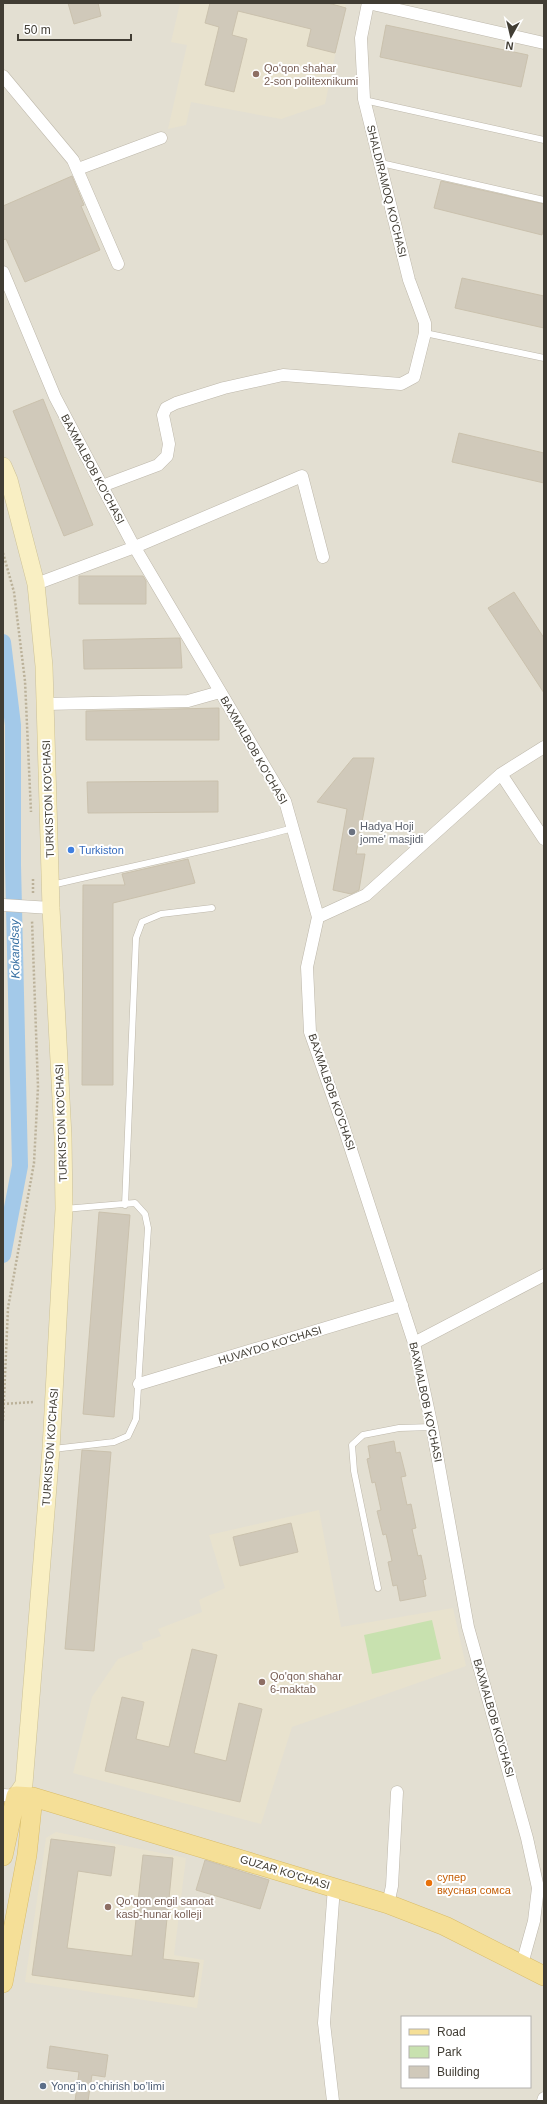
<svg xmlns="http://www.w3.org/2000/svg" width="547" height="2104" font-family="Helvetica,sans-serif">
<rect width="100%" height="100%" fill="#f0ede3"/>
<path fill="#e3dfd2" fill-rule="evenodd" d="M3 3H544V2101H3ZM402 2017H530V2087H402Z"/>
<path fill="#e8e2ce" d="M180 3H346L325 104 281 119 191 102 186 125 168 129 187 45 171 42Z
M319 1510 341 1627 453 1608 466 1666 292 1727 261 1824 73 1773 92 1697 118 1659 143 1649 142 1643 161 1636 158 1629 202 1612 199 1600 225 1588 209 1535Z
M56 1832 186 1858 174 1955 204 1960 197 2008 25 1982 46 1838Z"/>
<path fill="#c8e1af" d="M432 1620 441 1659 372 1674 364 1635Z"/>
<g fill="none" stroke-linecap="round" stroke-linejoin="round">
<path stroke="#a3c9e9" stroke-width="16" d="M3 642 13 725V865L20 1166 3 1255"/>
</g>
<path fill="#d0c9ba" stroke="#cac1ad" d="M68 3H98L101 16 74 24Z
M210 3H328L346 8 335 53 307 46 311 29 238 11 232 35 247 39 234 92 205 85 219 27 205 23Z
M386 25 528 55 521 87 380 57Z
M72 176 84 205 81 206 100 250 25 282 6 239 3 240V206Z
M441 181 544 204V226L542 235 434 208Z
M462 278 544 296V328L455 308Z
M43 399 93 525 64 536 13 411Z
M459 433 544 453V483L452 462Z
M79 576H143L146 581V604H79Z
M514 592 544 638V693L488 608Z
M180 638 182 668 84 669 83 640Z
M219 708V740H86V711Z
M353 758H374L356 854H365L359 890 351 894 333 890 347 809 317 802Z
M218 781V812L88 813 87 782Z
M188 859 195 883 113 903V1085H82L83 885H125L122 874Z
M99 1212 130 1215 114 1417 83 1414Z
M394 1441 396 1453 400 1452 406 1476 401 1477 407 1505 411 1504 416 1528 412 1529 418 1556 421 1555 426 1579 423 1580 426 1596 400 1601 397 1585 393 1586 388 1562 392 1561 386 1534 383 1535 377 1511 381 1510 375 1482 372 1483 367 1459 370 1458 368 1446Z
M82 1450 111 1452 94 1651 65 1649Z
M291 1523 298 1552 240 1566 233 1537Z
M192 1649 217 1655 194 1753 226 1761 239 1703 262 1709 240 1802 105 1771 122 1697 144 1702 136 1739 169 1747Z
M51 1839 115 1847 111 1876 78 1871 67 1948 132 1956 143 1855 173 1858 163 1959 199 1963 194 1997 32 1975Z
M205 1860 269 1880 260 1909 196 1890Z
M50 2046 108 2055 105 2077 92 2075 88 2101H75L79 2072 47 2068Z"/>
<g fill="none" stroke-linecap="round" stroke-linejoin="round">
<g stroke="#bdb7aa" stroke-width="7">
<path id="service" d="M364 100 544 140
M381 163 544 200
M425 333 544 358
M52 885C132 866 213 850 293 828
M125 1205 136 938 142 922 161 914 212 908
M53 1449 114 1442 128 1436 136 1419 148 1228 145 1214 135 1203 64 1209
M378 1588 354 1471 352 1445 363 1435 399 1428 432 1427"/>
</g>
<g stroke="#bdb7aa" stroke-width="13">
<path id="minor" d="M368 3 544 43
M3 76 73 160 118 264
M78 169 161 138
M3 272 55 397 131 541 285 801 318 917 307 967 310 1032 344 1128 414 1343 432 1427 468 1627 527 1838 538 1888 534 1921 522 1964
M102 486 158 465 167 456 169 444 163 415 166 408 176 403 224 388 283 375 401 384 414 377 425 333V323L409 280 364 99 361 38 368 3
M36 584 135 547 302 476 323 557
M45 704 188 701 220 692
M501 774 544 839
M3 905 51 908
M318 917 366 895 501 774 544 747
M414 1343 544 1275
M139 1384 402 1305
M3 1795 16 1796
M388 1904 392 1886 397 1792
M333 2101 324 2023 334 1887
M543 2101 544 2098"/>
</g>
<g stroke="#ccc196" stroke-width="18">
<path id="secondary" d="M3 466 9 480 36 584 44 666 51 908 63 1137 64 1209 51 1449 24 1784 16 1796"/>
</g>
<g stroke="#d8bc69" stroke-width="20">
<path id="primary" d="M3 1856 16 1796 33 1797 388 1904 445 1926 544 1976
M3 1983 27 1855 33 1797"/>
</g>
<path stroke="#bbb199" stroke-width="2.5" stroke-dasharray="2 2" stroke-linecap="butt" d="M3 553 14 592 25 681 31 812
M33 879V894
M3 1404 33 1402
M3 1421 8 1308 34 1163 38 1087 32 920"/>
<use href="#service" stroke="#fff" stroke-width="6"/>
<use href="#minor" stroke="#fff" stroke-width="12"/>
<use href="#secondary" stroke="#f9efc3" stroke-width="17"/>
<use href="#primary" stroke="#f5df97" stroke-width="19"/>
</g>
<g fill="#8d6e63" stroke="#fff" stroke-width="1.5">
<circle cx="256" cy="74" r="4"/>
<circle cx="262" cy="1682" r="4"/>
<circle cx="108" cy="1907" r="4"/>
</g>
<circle fill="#6b7280" stroke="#fff" stroke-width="1.5" cx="352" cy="832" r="4"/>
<circle fill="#3f7fe0" stroke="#fff" stroke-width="1.5" cx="71" cy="850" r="4"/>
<circle fill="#e8710a" stroke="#fff" stroke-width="1.5" cx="429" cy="1883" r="4"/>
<circle fill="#5c6f8a" stroke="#fff" stroke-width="1.5" cx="43" cy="2086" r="4"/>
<g text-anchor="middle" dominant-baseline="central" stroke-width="4" stroke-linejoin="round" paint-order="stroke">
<g font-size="11" fill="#785e54" stroke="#fff" text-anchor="start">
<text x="264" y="68">Qoʻqon shahar<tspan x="264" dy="13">2-son politexnikumi</tspan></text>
<text x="270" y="1676">Qo'qon shahar<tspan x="270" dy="13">6-maktab</tspan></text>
<text x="116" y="1901">Qo'qon engil sanoat<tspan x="116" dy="13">kasb-hunar kolleji</tspan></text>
</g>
<g font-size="11" fill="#413d34" stroke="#fff">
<text transform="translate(387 191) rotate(76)">SHALDIRAMOQ KO'CHASI</text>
<text transform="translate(93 469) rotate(62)">BAXMALBOB KO'CHASI</text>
<text transform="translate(254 750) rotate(60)">BAXMALBOB KO'CHASI</text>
<text transform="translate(48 799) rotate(-92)">TURKISTON KO'CHASI</text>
<text transform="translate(332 1092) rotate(71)">BAXMALBOB KO'CHASI</text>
<text transform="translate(61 1123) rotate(-92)">TURKISTON KO'CHASI</text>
<text transform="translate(270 1345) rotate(-17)">HUVAYDO KO'CHASI</text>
<text transform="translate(426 1402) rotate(78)">BAXMALBOB KO'CHASI</text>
<text transform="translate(50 1447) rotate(-86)">TURKISTON KO'CHASI</text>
<text transform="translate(494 1718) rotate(74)">BAXMALBOB KO'CHASI</text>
<text transform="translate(285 1872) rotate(17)">GUZAR KO'CHASI</text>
</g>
<g font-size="11" fill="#5b616d" stroke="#fff" text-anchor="start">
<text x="360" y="826">Hadya Hoji<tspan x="360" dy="13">jome' masjidi</tspan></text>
</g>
<g font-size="11" fill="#366cbe" stroke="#fff" text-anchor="start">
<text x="79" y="850">Turkiston</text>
</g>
<g font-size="11" fill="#c56008" stroke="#fff" text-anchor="start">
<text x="437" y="1877">супер<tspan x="437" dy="13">вкусная сомса</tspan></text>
</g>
<g font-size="11" fill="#4e5e75" stroke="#fff" text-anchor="start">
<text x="51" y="2086">Yong’in o’chirish bo’limi</text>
</g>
<g font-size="12" font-style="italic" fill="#3770a3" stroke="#fff">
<text transform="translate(15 949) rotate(-91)">Kokandsay</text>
</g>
</g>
<rect width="547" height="2104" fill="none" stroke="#413d34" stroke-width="8"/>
<rect x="401" y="2016" width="130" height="72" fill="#ffffff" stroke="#b3b1ae"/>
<rect x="409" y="2029" width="20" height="6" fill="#f5df97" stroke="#b3b1ae"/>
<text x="437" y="2036" font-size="12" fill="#413d34">Road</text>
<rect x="409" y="2046" width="20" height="12" fill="#c8e1af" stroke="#b3b1ae"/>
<text x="437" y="2056" font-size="12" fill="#413d34">Park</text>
<rect x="409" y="2066" width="20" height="12" fill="#d0c9ba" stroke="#b3b1ae"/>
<text x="437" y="2076" font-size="12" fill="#413d34">Building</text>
<g transform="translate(511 36) rotate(188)" stroke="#ffffff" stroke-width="3" paint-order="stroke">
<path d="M0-3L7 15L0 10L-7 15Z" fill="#413d34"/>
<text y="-6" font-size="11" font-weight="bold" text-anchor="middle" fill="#413d34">N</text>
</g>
<path d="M18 34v6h113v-6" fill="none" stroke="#413d34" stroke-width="2"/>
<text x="24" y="34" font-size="12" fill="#413d34" stroke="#ffffff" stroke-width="3" paint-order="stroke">50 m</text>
</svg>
